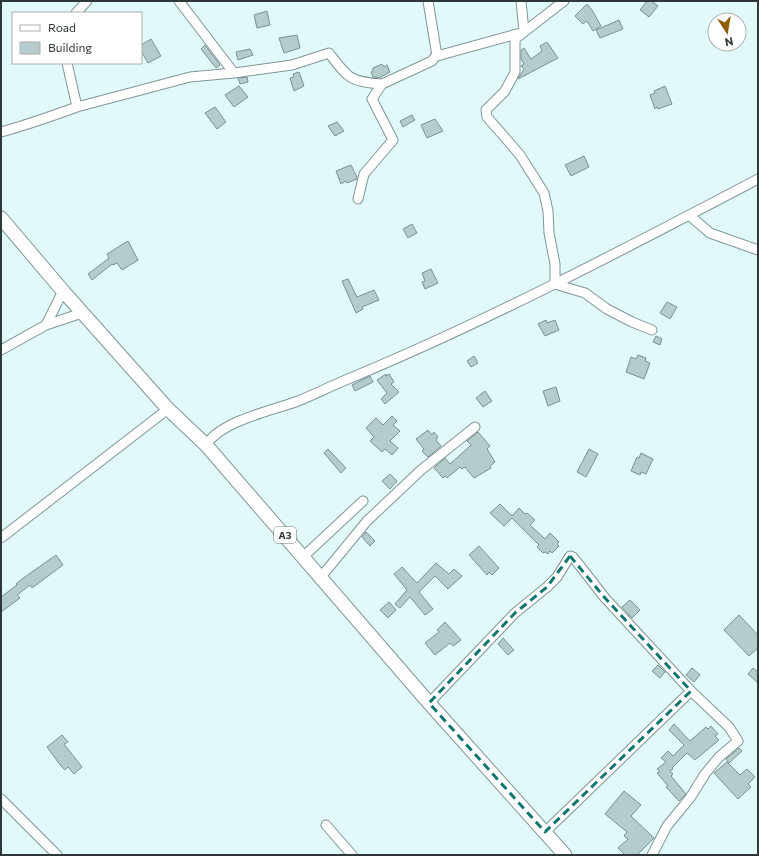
<svg xmlns="http://www.w3.org/2000/svg" width="759" height="856" font-family="Commissioner,sans-serif">
<rect width="100%" height="100%" fill="#e2f9fa"/>
<path fill="#b5cccc" stroke="#7c9191" d="M647 1H652L658 6 649 17 640 10Z
M587 4 592 10 601 26 593 31 587 21 583 24 575 16Z
M267 11 270 25 257 28 254 15Z
M619 20 623 29 600 38 596 30Z
M297 35 300 48 284 53 279 38Z
M151 39 161 56 148 63 141 51V45Z
M547 42 558 58 518 79 524 69 521 66 524 64 521 59V50L524 48 531 59 542 51 540 46Z
M205 45 220 65 216 68 201 49Z
M250 49 253 55 238 60 236 52Z
M382 64 384 67 387 65 390 72 379 78 373 77 371 72 373 71V68Z
M299 72 304 86 294 91 290 78 294 77 293 74Z
M247 77 248 82 240 84 238 78Z
M239 86 248 97 234 107 225 95Z
M665 86 672 104 658 109 657 107 655 109 650 95 655 93 654 91Z
M215 107 226 122 217 129 205 113Z
M412 115 415 120 403 127 400 121Z
M435 119 443 131 427 138 421 125Z
M337 122 344 131 335 136 328 126Z
M584 156 589 167 571 176 565 165Z
M351 165 357 177V179L347 183 346 181 341 184 336 171Z
M412 224 417 233 408 238 403 229Z
M128 241 138 260 122 270 117 263 113 265 112 264 92 280 88 274 109 258 107 254Z
M431 269 438 283 425 289 422 282 425 281 422 273Z
M348 279 357 297 374 290 379 300 362 307 363 309 356 313 342 281Z
M667 302 677 307 670 319 660 313Z
M546 320 547 323 555 320 559 330 545 336 538 324Z
M656 336 662 339 660 345 653 342Z
M638 355 646 358 645 361 650 363 644 379 626 372 631 357 636 359Z
M474 356 478 363 471 367 467 361Z
M386 374V376L389 374 394 382 391 384 399 392 385 404 381 399 387 393 377 380Z
M370 376 373 382 355 391 352 385Z
M556 387 560 401 548 406 543 391Z
M485 391 492 401 483 407 476 398Z
M392 416 397 421 393 425 400 431 390 441 398 448 392 455 385 449 382 452 370 441 374 437 366 428 376 418 383 425Z
M428 430 432 435 434 432 438 437 436 440 441 446 428 457 422 451 424 449 416 439Z
M478 432 490 446 487 449 495 462 490 466 491 468 474 478 465 467 462 469 460 467 447 478 445 476 443 478 434 468 445 458 450 464 471 445 467 441Z
M328 449 346 468 341 473 324 453Z
M589 449 598 454 586 477 577 472Z
M641 453 653 459 646 474 641 472 640 475 631 471 637 457 639 458Z
M390 474 397 481 390 489 382 481Z
M500 504 512 516 519 508 525 514 527 513 535 520 530 525 545 539 550 533 559 542 557 544 559 546 552 553 550 551 548 554 545 552 543 553 537 547 539 545 512 518 504 526 490 513Z
M366 532 375 541 370 546 362 537Z
M479 546 499 568 492 575 489 572 487 575 469 555Z
M56 555 63 565 32 588 30 585 17 595 20 598 1 612V597L17 585 16 584 22 579Z
M436 563 449 574 454 569 462 576 448 589 435 576 419 592 433 609 425 615 410 597 400 608 395 604 407 590 394 574 402 567 417 583Z
M630 600 640 610 632 618 622 607Z
M389 602 396 610 388 618 380 610Z
M739 615 758 635V648L749 656 724 630Z
M445 622 461 640 453 646 450 643 435 655 425 643 439 632 437 630Z
M503 638 514 650 508 655 498 644Z
M658 665 665 672 660 678 652 671Z
M692 668 700 675 694 682 686 675Z
M753 668 758 672V683L748 674Z
M674 724 690 741 706 727 708 729 711 726 718 734 715 736 719 740 695 760 687 753 672 768 673 769 670 771 673 774 671 776 686 794 679 801 666 787 668 786 657 773 660 772 657 769 666 762 661 758 668 751 673 756 684 745 669 730Z
M62 735 68 742 64 744 82 767 74 774 68 767 65 770 61 766 47 747Z
M739 748 742 751 729 763 726 759Z
M727 762 740 775 747 769 755 777 748 784 751 787 738 799 714 773Z
M624 791 641 805 631 816 654 838 637 855H625L618 848 628 839 624 836 627 832 605 814Z"/>
<g fill="none" stroke-linecap="round" stroke-linejoin="round">
<g stroke="#819697" stroke-width="11">
<path id="minor" d="M179 1 234 73 292 65 329 53C348 78 350 82 382 84
M428 1 437 56 524 32 564 1
M521 1 524 32 515 39V72L505 91 486 110 487 117 520 155 544 193 548 211 549 233 555 264V284L585 293 607 309 632 322 652 330
M76 13 87 1
M77 107 190 77 234 73
M1 132C27 125 52 116 77 107L67 63
M358 199 364 174 393 140 372 99 382 84 432 61 437 54
M689 215 710 233 758 250
M46 325 63 291
M1 350 46 325 82 313
M206 445C222 420 272 411 298 401 313 395 327 388 341 382 484 323 621 251 758 179
M1 538 168 409
M303 557 363 501
M321 577 367 521 421 470 475 427
M429 703 515 613 547 587 557 577 570 556 573 557 605 598 691 691 729 727 738 741 719 757 705 774 690 798 667 826 652 855
M1 799 57 855
M326 825 352 855
M545 832 691 691"/>
</g>
<g stroke="#819697" stroke-width="15">
<path id="highway" d="M1 218 63 291 168 409 206 445 429 703 565 855"/>
</g>
<use href="#minor" stroke="#fff" stroke-width="9"/>
<use href="#highway" stroke="#fff" stroke-width="13"/>
</g>
<path fill="none" stroke="#0f766e" stroke-width="3" stroke-dasharray="8 5" stroke-linejoin="round" d="M570 556 605 598 691 691 545 832 429 703 515 613 547 587Z"/>
<g text-anchor="middle" dominant-baseline="central" stroke-width="3.5" stroke-linejoin="round" paint-order="stroke">
<rect fill="#fff" stroke="#6d7474" stroke-width="1" x="274" y="527" width="22" height="16" rx="3"/>
<g font-size="10" font-weight="bold" fill="#2f3838">
<text x="285" y="535">A3</text>
</g>
</g>
<rect width="759" height="856" fill="none" stroke="#2f3838" stroke-width="4"/>
<rect x="12" y="12" width="130" height="52" fill="#ffffff" stroke="#acafaf"/>
<rect x="20" y="25" width="20" height="6" fill="#ffffff" stroke="#acafaf"/>
<text x="48" y="32" font-size="12" fill="#2f3838">Road</text>
<rect x="20" y="42" width="20" height="12" fill="#b5cccc" stroke="#acafaf"/>
<text x="48" y="52" font-size="12" fill="#2f3838">Building</text>
<g transform="translate(727 32) rotate(168)"><circle r="19" fill="#ffffff" stroke="#acafaf"/>
<path d="M0-3L7 15L0 10L-7 15Z" fill="#8e5d08"/>
<text y="-6" font-size="11" font-weight="bold" text-anchor="middle" fill="#2f3838">N</text>
</g>
</svg>
